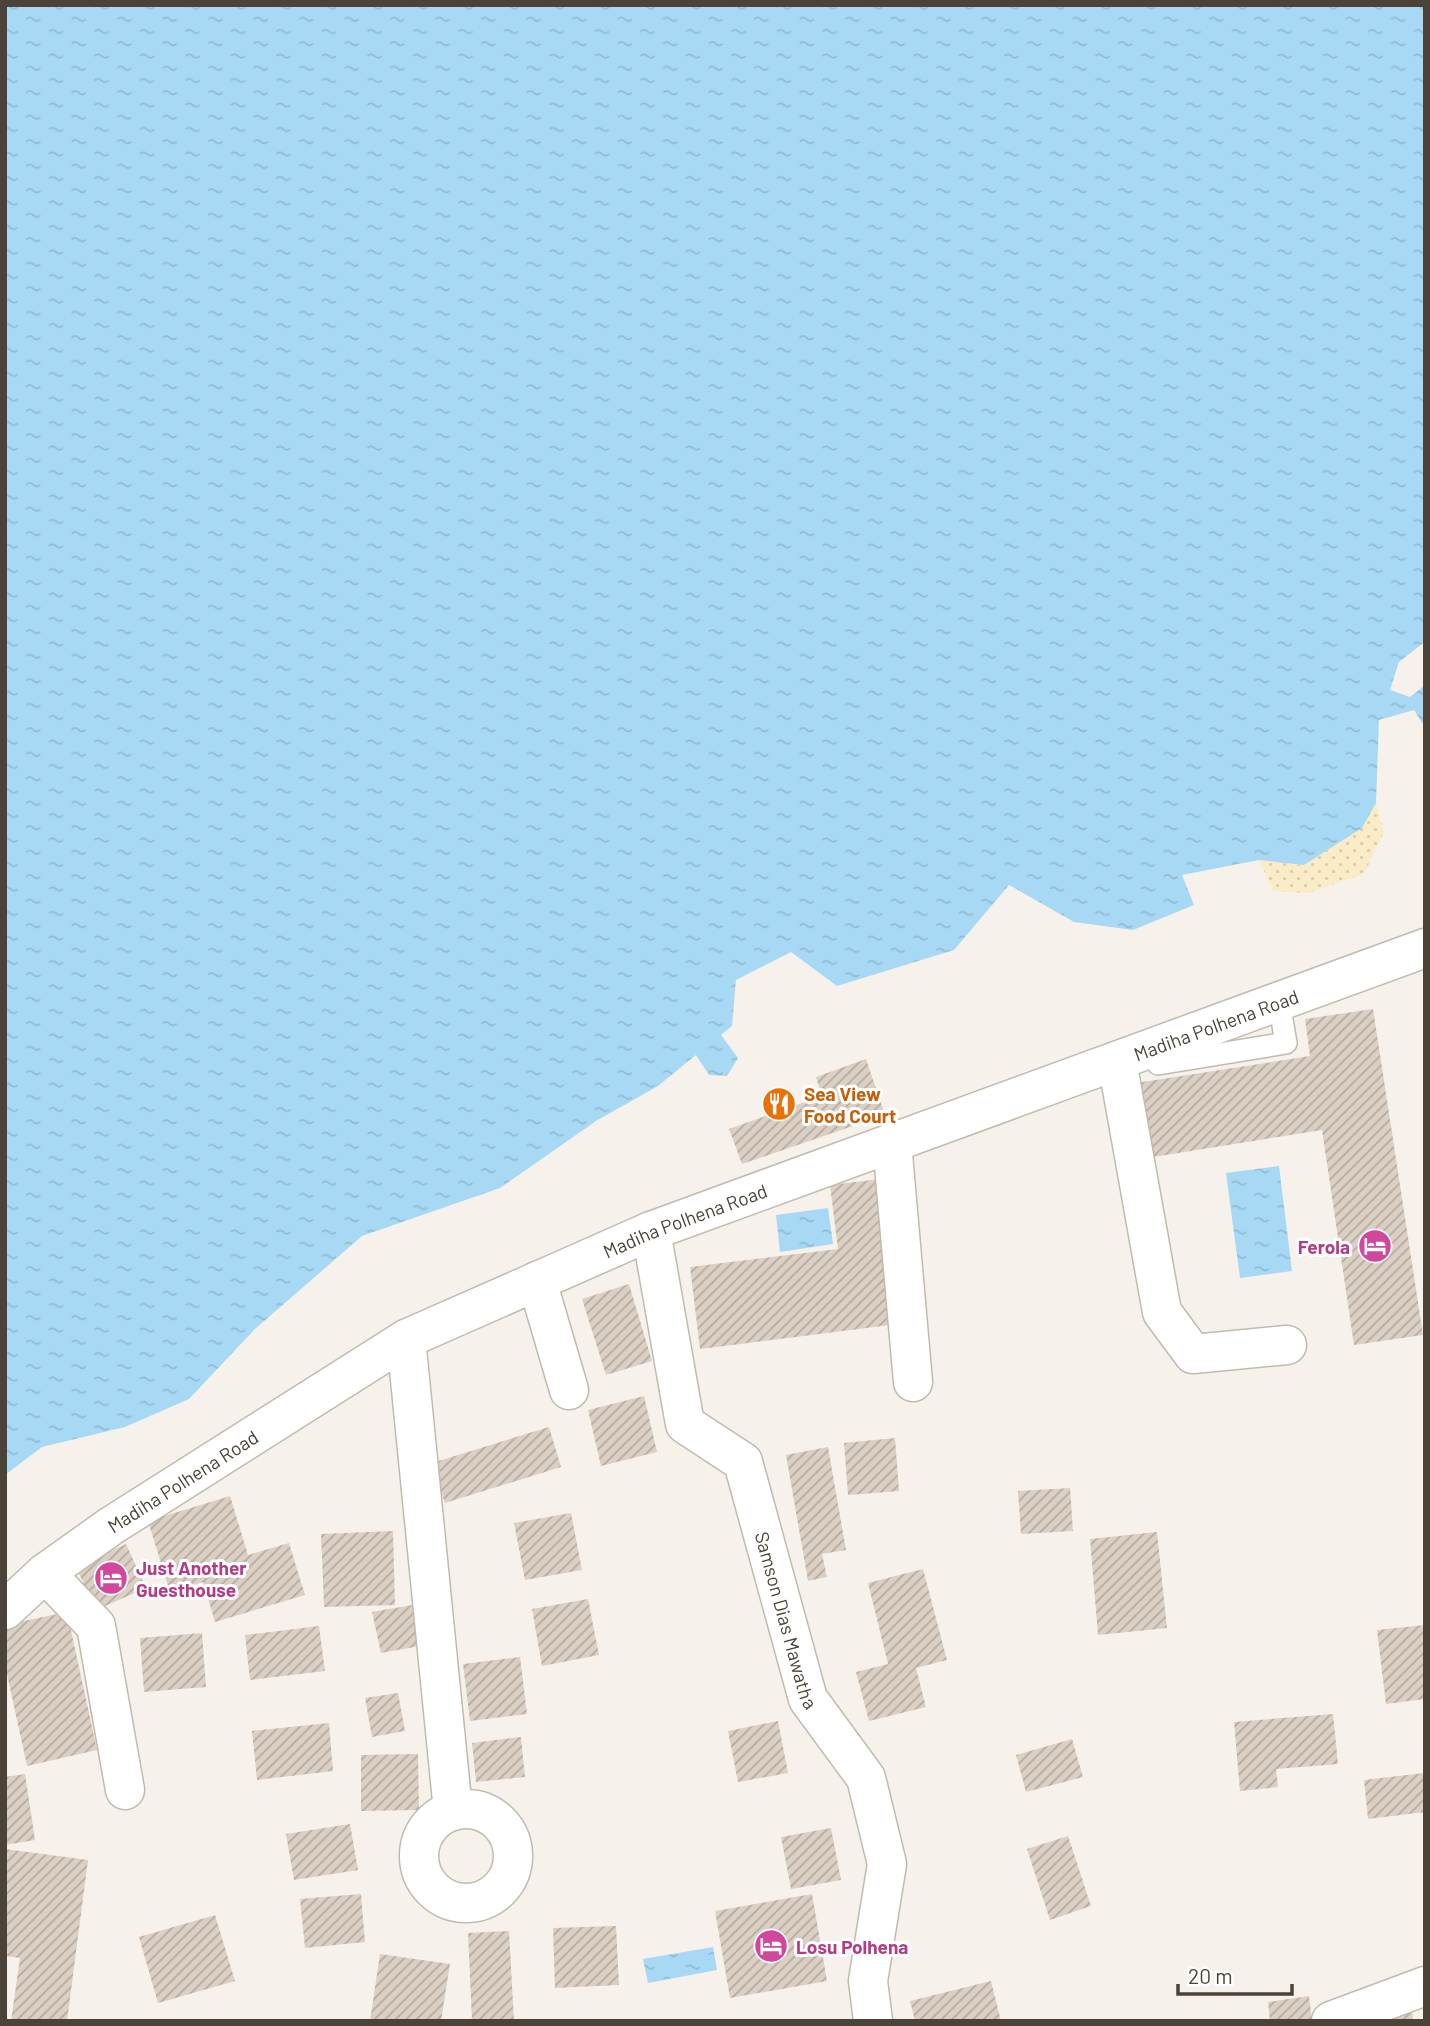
<svg xmlns="http://www.w3.org/2000/svg" width="1430" height="2026" font-family="Barlow,sans-serif">
<defs>
<pattern id="sand-dots" width="8" height="8" patternUnits="userSpaceOnUse" patternTransform="scale(1.75)"><rect width="8" height="8" fill="#faecc7"/><path d="M2 2h.1M6 6h.1" fill="none" stroke="#d8ccac" stroke-width="1.8" stroke-linecap="round"/></pattern>
<pattern id="water-ripples" width="26" height="14" patternUnits="userSpaceOnUse" patternTransform="scale(1.75)"><rect width="26" height="14" fill="#a7d9f4"/><path d="M2 4q2-2 4 0t4 0M15 11q2-2 4 0t4 0" fill="none" stroke="#91bbd2"/></pattern>
<pattern id="building-hatch" width="6" height="6" patternUnits="userSpaceOnUse" patternTransform="scale(1.75)"><rect width="6" height="6" fill="#dbd0c3"/><path d="M-1 1l2-2M0 6l6-6M5 7l2-2" fill="none" stroke="#b4aa9f"/></pattern>
</defs>
<rect width="100%" height="100%" fill="#f6f2eb"/>
<path fill="url(#sand-dots)" d="M1376 803 1384 832 1364 874 1309 893 1273 891 1259 860 1304 865 1361 828Z"/>
<path fill="url(#water-ripples)" d="M5 5H1425V642L1399 662 1391 689 1410 696 1425 685V722L1422 723 1414 710 1379 720 1376 803 1362 828 1304 865 1259 860 1182 875 1194 905 1133 930 1074 922 1009 885 954 950 837 986 791 952 736 980 732 1026 721 1035 738 1058 727 1076 709 1075 696 1055 658 1086 596 1121 500 1188 362 1236 255 1329 189 1399 125 1427 42 1447 5 1475Z
M1279 1166 1292 1271 1240 1278 1226 1173Z
M828 1208 833 1244 780 1252 776 1215Z
M713 1947 717 1970 648 1983 643 1959Z"/>
<path fill="#f6f2eb" d="M1425 642V646L1402 664 1395 688 1410 693 1425 681V685L1410 697 1390 690 1399 662Z"/>
<path fill="url(#building-hatch)" d="M1373 1009 1423 1335 1354 1345 1322 1130 1147 1158 1136 1083 1310 1056 1305 1019Z
M866 1059 885 1115 742 1164 729 1129 822 1096 816 1077Z
M880 1179 898 1324 700 1349 690 1267 838 1249 830 1185Z
M629 1284 652 1361 606 1375 582 1299Z
M644 1396 657 1452 601 1466 588 1410Z
M549 1427 561 1467 445 1503 432 1463Z
M895 1438 899 1491 848 1495 844 1443Z
M828 1447 846 1550 822 1554 827 1577 808 1581 786 1455Z
M1070 1488 1073 1531 1021 1534 1018 1491Z
M230 1496 248 1555 289 1543 305 1595 215 1622 203 1582 170 1592 148 1521Z
M571 1513 582 1570 525 1580 514 1523Z
M393 1531 395 1605 324 1607 321 1534Z
M1157 1532 1167 1628 1098 1635 1090 1539Z
M126 1544 146 1588 96 1610 76 1567Z
M923 1569 947 1660 916 1668 926 1707 869 1721 856 1672 888 1664 868 1583Z
M588 1599 599 1655 542 1666 532 1609Z
M418 1604 426 1645 381 1653 372 1612Z
M67 1612 97 1750 27 1766 5 1665V1625Z
M1425 1625V1699L1386 1704 1377 1630Z
M319 1626 325 1671 250 1680 245 1635Z
M202 1633 206 1687 144 1692 140 1638Z
M520 1657 527 1714 470 1721 463 1664Z
M398 1693 405 1731 372 1737 365 1698Z
M1333 1714 1338 1764 1276 1769 1278 1787 1240 1791 1234 1722Z
M778 1721 788 1773 738 1782 728 1731Z
M329 1723 333 1771 257 1780 252 1731Z
M521 1737 525 1777 476 1782 472 1743Z
M1072 1739 1083 1777 1026 1792 1016 1755Z
M418 1754 419 1810 361 1811V1755Z
M1424 1773 1425 1812 1368 1819 1364 1780Z
M25 1774 35 1840 5 1845V1777Z
M350 1824 358 1870 294 1880 286 1834Z
M831 1828 841 1880 791 1889 781 1837Z
M1068 1836 1091 1906 1050 1920 1027 1849Z
M5 1849 88 1860 67 2021H11L20 1958 5 1956Z
M361 1894 365 1942 305 1948 300 1899Z
M812 1894 827 1981 730 1998 715 1911Z
M215 1915 235 1981 158 2003 139 1937Z
M616 1926 619 1985 555 1988 553 1928Z
M509 1931 514 2021H472L468 1933Z
M380 1954 450 1964 441 2021H370Z
M991 1981 1001 2021H915L910 2001Z
M1309 1996 1312 2021H1270L1268 2002Z
M1412 2012 1413 2021H1380V2020Z"/>
<g fill="none" stroke-linecap="round" stroke-linejoin="round">
<g stroke="#c2baad" stroke-width="24">
<path id="service" d="M1155 1049 1158 1064 1286 1043 1279 1002"/>
</g>
<g stroke="#c2baad" stroke-width="41">
<g id="minor">
<path d="M1117 1061 1162 1312 1193 1354 1287 1345"/>
<path d="M892 1143 913 1382"/>
<path id="s1" d="M651 1231 685 1424 743 1462 808 1699 866 1778 887 1864 868 1981 873 2021"/>
<path d="M537 1281 569 1390"/>
<path d="M406 1339 453 1811"/>
<path d="M45 1573 96 1626 125 1790"/>
<path id="s2" d="M5 1610 45 1573 111 1526 406 1339 651 1231 1425 948"/>
<circle cx="466" cy="1856" r="47"/>
<path d="M1331 2021 1425 1986"/>
</g>
</g>
<use href="#service" stroke="#fff" stroke-width="21"/>
<use href="#minor" stroke="#fff" stroke-width="38"/>
</g>
<defs>
<g id="restaurant-disc" transform="scale(1.75)"><circle r="9.5" fill="#e8710a" stroke="#fff"/><path d="M-5-6h1v4h1v-4h1v4h1v-4h1v5L-1.5 .5V6h-2V.5L-5-1ZM5-6V6H3V1.5H1.5Q1.5-4 5-6Z" fill="#fff"/></g>
<g id="hotel-disc" transform="scale(1.75)"><circle r="9.5" fill="#d1479c" stroke="#fff"/><path d="M-6-4.5h1.5V1H6V5H4.5V3h-9V5H-6ZM-4 0a1.8 1.8 0 1 1 3.6 0ZM.5 0V-2.5h3Q6-2.5 6 0Z" fill="#fff"/></g>
</defs>
<g fill-rule="evenodd">
<use href="#restaurant-disc" x="779" y="1104"/>
<use href="#hotel-disc" x="1375" y="1246"/>
<use href="#hotel-disc" x="111" y="1578"/>
<use href="#hotel-disc" x="771" y="1946"/>
</g>
<g text-anchor="middle" dominant-baseline="central" stroke-width="6" stroke-linejoin="round" paint-order="stroke">
<g font-size="19" fill="#4b4338" stroke="#fff">
<text stroke="none"><textPath href="#s2" startOffset="1354">Madiha Polhena Road</textPath></text>
<text stroke="none"><textPath href="#s2" startOffset="788">Madiha Polhena Road</textPath></text>
<text stroke="none"><textPath href="#s2" startOffset="220">Madiha Polhena Road</textPath></text>
<text stroke="none"><textPath href="#s1" startOffset="429">Samson Dias Mawatha</textPath></text>
</g>
<g font-size="19" font-weight="bold" fill="#c56008" stroke="#fff" text-anchor="start">
<text x="804" y="1093">Sea View<tspan x="804" dy="22">Food Court</tspan></text>
</g>
<g font-size="19" font-weight="bold" fill="#b23c85" stroke="#fff" text-anchor="start">
<text x="1350" y="1246" text-anchor="end">Ferola</text>
<text x="136" y="1567">Just Another<tspan x="136" dy="22">Guesthouse</tspan></text>
<text x="796" y="1946">Losu Polhena</text>
</g>
</g>
<rect width="1430" height="2026" fill="none" stroke="#4b4338" stroke-width="14"/>
<path d="M1178 1984v10h114v-10" fill="none" stroke="#4b4338" stroke-width="3.5"/>
<text x="1188" y="1984" font-size="21" fill="#4b4338" stroke="#ffffff" stroke-width="5" paint-order="stroke">20 m</text>
</svg>
